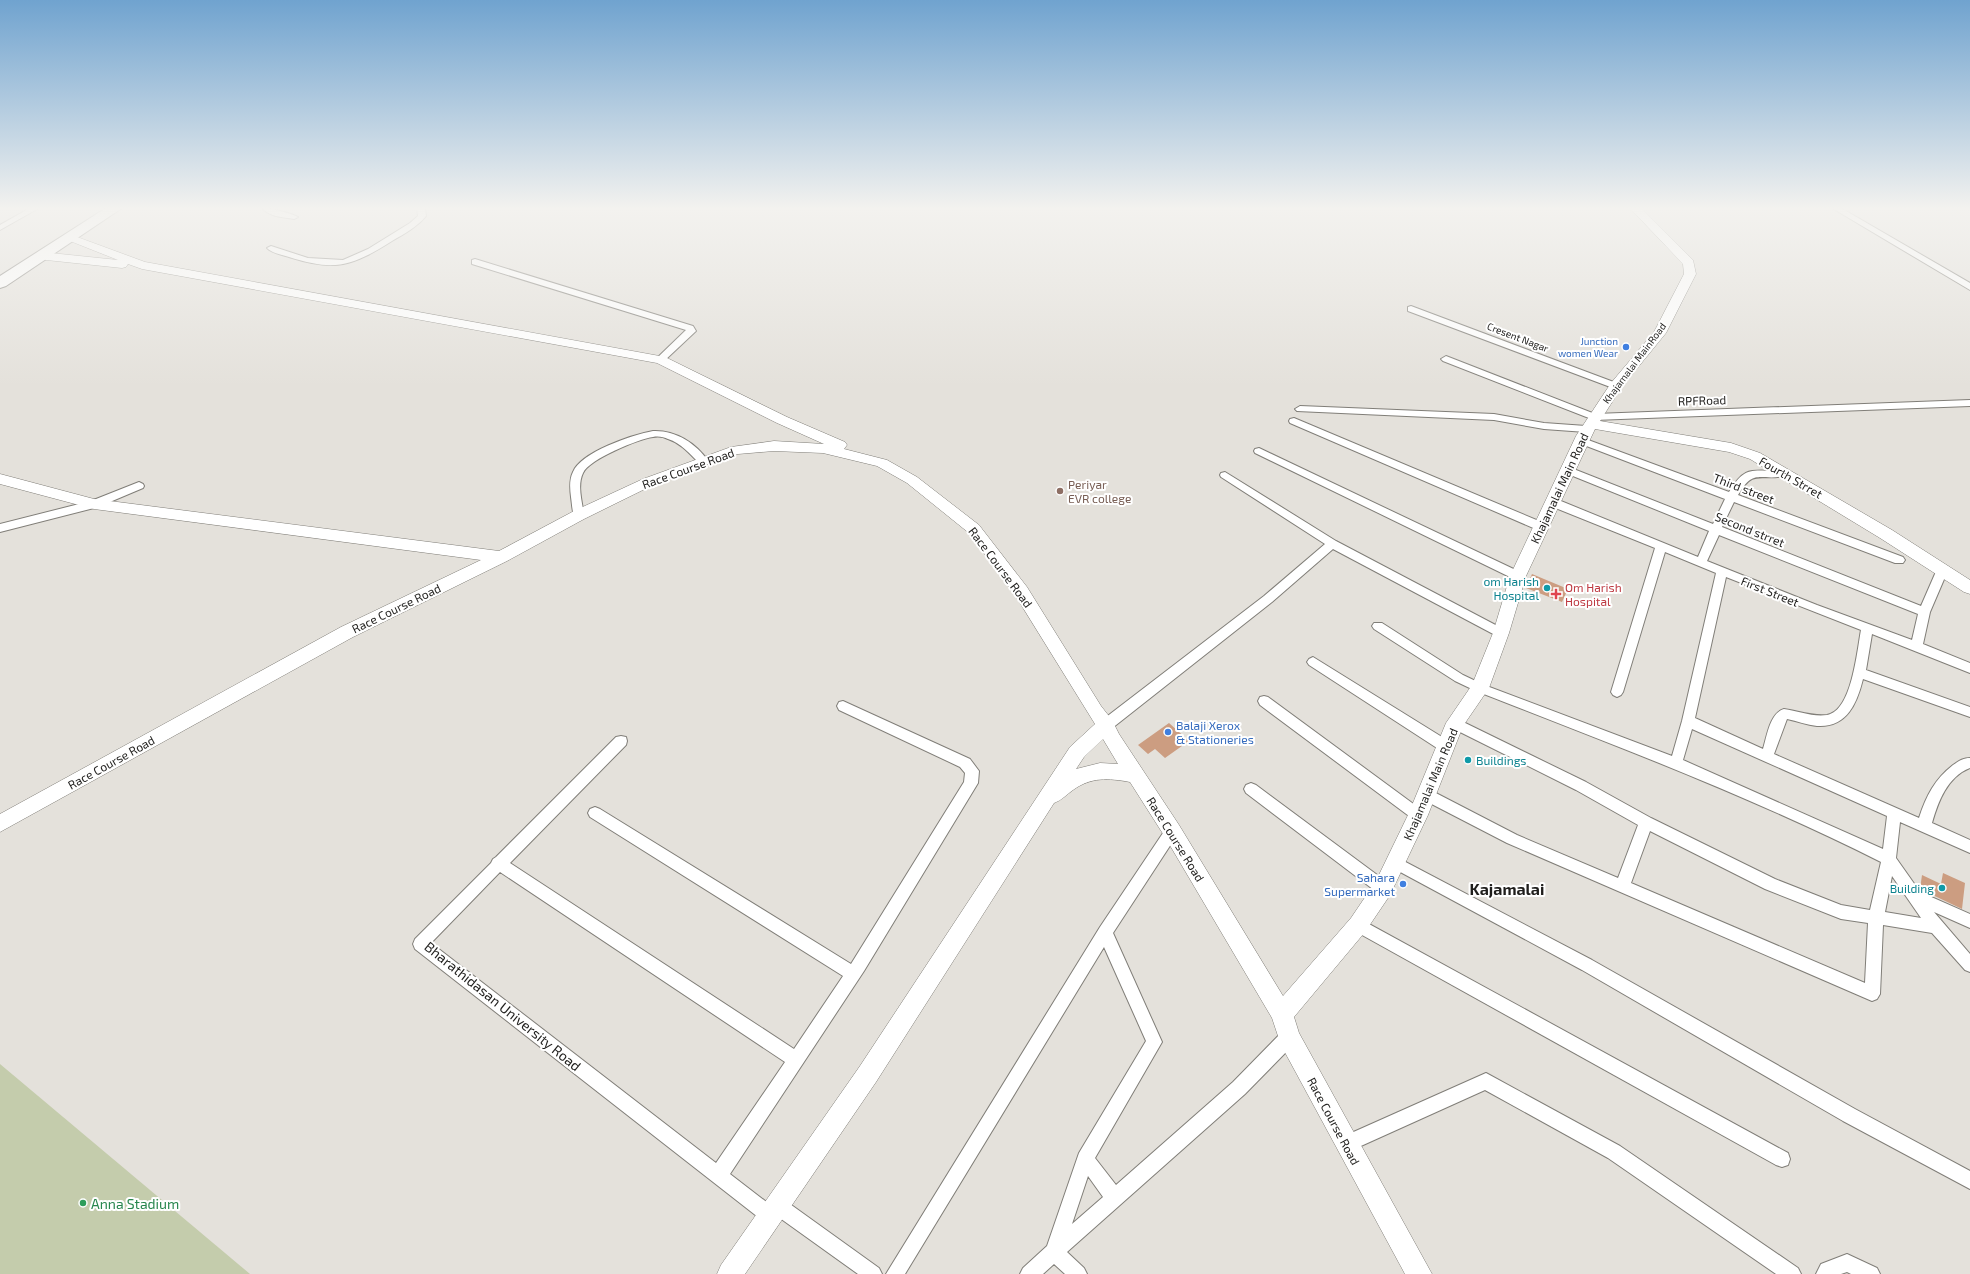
<svg xmlns="http://www.w3.org/2000/svg" width="1970" height="1274" font-family="'Exo 2',sans-serif">
<rect width="100%" height="100%" fill="#e4e1db"/>
<path fill="#c4ccac" d="M0 1064 250 1274H0Z"/>
<path fill="#cc9d81" d="M1532 574 1568 589 1562 602 1526 588Z
M1169 723 1189 741 1165 758 1155 749 1148 754 1138 745Z
M1943 873 1965 883 1962 909 1920 889 1922 875 1941 884Z"/>
<g fill="none" stroke-linecap="round" stroke-linejoin="round">
<g stroke="#807e78" stroke-width="2">
<path id="street" d="M30 208H39L0 230V225Z
M262 208C267 207 294 214 298 217L294 219C283 217 270 217 262 208Z
M417 208H425L426 216C417 227 404 234 392 241 352 266 336 272 289 257 282 255 272 253 267 248L271 246 308 258 343 260 368 249 410 223 418 216Z
M1832 208H1841L1970 283V290Z
M475 259 693 326 696 331 663 362H657V358L686 330 472 264V260Z
M1411 306 1619 384 1621 386 1619 388H1613L1408 311V307Z
M1446 356 1595 414 1970 400V406L1594 420 1443 361 1441 359Z
M1300 406 1494 414 1544 423 1586 426 1591 429 1586 432 1544 429 1494 420 1297 411 1295 409Z
M1294 418 1546 524 1547 527 1542 531 1538 530 1290 423 1289 421 1290 419Z
M653 431C675 430 696 443 708 461L707 463H699C690 454 681 443 668 439 664 437 658 436 653 437 639 439 589 459 583 473 577 485 582 502 584 515L579 519 575 518C572 512 572 503 571 497 570 489 569 480 573 472 581 452 632 435 653 431Z
M1580 437 1729 492C1742 471 1747 469 1772 471 1777 471 1783 469 1788 471L1789 473 1788 475C1761 483 1755 466 1738 495L1903 557 1905 560 1903 563H1895L1734 502 1722 527 1921 606 1938 567H1946L1948 570 1930 612 1923 644 1970 663V673L1872 634 1866 670 1970 707V717L1863 679C1857 703 1847 728 1817 726 1807 725 1797 721 1787 719L1774 754 1919 818C1926 796 1935 779 1953 765 1959 761 1963 758 1970 758V768C1947 777 1938 802 1932 823L1970 840V853L1900 822 1896 858 1920 892 1970 914V928L1934 912 1970 954V972L1965 970 1932 933 1883 925 1880 994 1877 999 1872 1001 1507 843 1420 798 1418 794 1420 790 1425 788 1430 790 1517 835 1618 878 1638 825 1576 790 1450 727 1449 723 1450 719 1455 718 1586 782 1651 818 1775 879 1841 905 1870 910 1881 862C1750 796 1612 744 1476 691L1455 681 1374 629 1372 626 1374 623H1382L1463 675 1484 685 1672 756 1682 721 1716 573 1665 552 1623 692 1621 695 1617 697 1613 695 1611 692 1655 548 1548 505 1547 502 1548 499H1556L1698 557 1709 531 1563 472 1562 470 1563 468H1571L1713 524 1725 499 1576 442 1575 440ZM1719 535 1918 614 1912 640 1817 605 1707 561ZM1726 577 1861 630C1857 651 1852 711 1827 715 1812 717 1798 711 1784 709 1770 713 1767 736 1763 749L1695 718ZM1692 729 1887 816 1883 849 1683 760ZM1650 831 1765 889 1841 919 1868 923 1865 983 1631 883ZM1892 876 1921 918 1885 912Z
M1259 448 1522 573 1524 576 1522 579H1514L1255 453 1254 451 1255 449Z
M1225 472 1336 541 1505 630 1507 633 1505 636H1497L1333 549 1272 602 1111 729 1106 730 1101 729 1100 725 1101 721 1264 596 1325 544 1221 477 1220 475 1221 473Z
M139 482 143 484 144 486 143 488 98 507 0 532V524L91 501Z
M1313 657 1450 742 1452 746 1450 750 1445 751 1440 750 1309 665 1307 662 1309 659Z
M1264 696 1268 697 1423 811 1425 815 1423 819 1418 821 1413 819 1260 705 1258 701 1260 697Z
M843 701 970 759 979 771 978 783 864 971 730 1174 769 1204 771 1199 777 1196 783 1199 879 1268 882 1274H858L777 1216 775 1221 769 1224 763 1221 415 949 413 944 415 939 491 863 493 859 496 857 616 737 621 736 626 737 627 741 626 745 510 863 794 1049 843 976 590 817 588 813 590 809 595 807 600 809 851 964 964 782 965 773 960 767 839 710 837 706 839 702ZM500 872 785 1062 716 1163 431 943Z
M1251 783 1256 785 1388 883 1390 888 1388 893 1383 895 1378 893 1246 793 1244 789 1246 785Z
M1172 825 1177 827 1179 831 1177 835 1113 933 1162 1042 1095 1158 1116 1185 1233 1082 1283 1031 1289 1029 1295 1031 1297 1037 1295 1043 1245 1094 1067 1252 1084 1268 1087 1274H1065L1054 1264 1043 1274H1020L1023 1268 1047 1246 1079 1153 1146 1041 1104 947 905 1274H886L1100 927 1167 827ZM1088 1176 1103 1197 1072 1224Z
M1396 857 1592 960 1855 1109 1970 1171V1189L1843 1121 1582 970 1391 867 1389 863 1391 859Z
M1358 918 1788 1153 1790 1159 1788 1165 1782 1167 1776 1165 1353 930 1351 925 1353 920Z
M1486 1073 1620 1146 1798 1268 1801 1274H1776L1608 1158 1485 1090 1352 1150 1346 1152 1340 1150 1338 1144 1340 1138Z
M1847 1254 1877 1268 1880 1274H1851L1847 1272 1841 1274H1816L1821 1264Z"/>
</g>
<g stroke="#807e78" stroke-width="1">
<path id="secondary" d="M1630 208H1641L1693 260 1696 274 1666 333 1621 388 1600 421 1731 443 1760 453 1892 530 1970 580V594L1964 592 1880 538 1750 459 1729 452 1595 429 1526 576 1509 633 1489 688 1463 726 1428 815 1390 895 1365 932 1294 1017 1299 1033 1432 1274H1405L1281 1045 1272 1018 1165 837 1130 782C1108 778 1091 777 1073 790 1066 795 1062 800 1054 803L876 1082 745 1274H717L721 1265 860 1066 1070 747 1095 724 1015 595 969 533 907 483 877 466 823 453 774 451 738 454 708 464 653 485 584 519 507 561 353 637 0 832V814L341 627 481 560 94 509 0 484V474L94 499 499 551 574 511 643 479 731 447 774 441 824 444 777 423 657 363 142 269 128 264 126 267 122 268 37 259 35 256 41 252 118 260 65 239 63 237 69 234 145 262 665 357 787 417 845 442 847 445 844 449 887 460 917 477 979 525 1027 587 1101 706 1112 720 1119 734 1179 825 1283 996 1351 918 1376 881 1408 815 1446 723 1472 685 1493 633 1510 576 1576 436 1611 383 1654 332 1684 274 1683 264ZM1103 739 1118 764 1100 763 1076 769 1084 757Z"/>
</g>
<g stroke="#807e78" stroke-width="2">
<path id="highway" d="M106 208H122L6 286 0 288V276Z"/>
</g>
<use href="#street" fill="#fff" fill-rule="evenodd"/>
<use href="#secondary" fill="#fff" fill-rule="evenodd"/>
<use href="#highway" fill="#fff" fill-rule="evenodd"/>
</g>
<linearGradient id="sky" x2="0" y2="1"><stop stop-color="#70a3cf"/><stop offset="0.54" stop-color="#f3f2ef"/><stop offset="1" stop-color="#f3f2ef" stop-opacity="0"/></linearGradient>
<rect width="1970" height="386" fill="url(#sky)"/>
<g fill="#3f7fe0" stroke="#fff" stroke-width="1.5">
<circle cx="1626" cy="347" r="4"/>
<circle cx="1168" cy="732" r="4"/>
<circle cx="1403" cy="884" r="4"/>
</g>
<circle fill="#8d6e63" stroke="#fff" stroke-width="1.5" cx="1060" cy="491" r="4"/>
<g fill="#0f9aa8" stroke="#fff" stroke-width="1.5">
<circle cx="1547" cy="588" r="4"/>
<circle cx="1468" cy="760" r="4"/>
<circle cx="1942" cy="888" r="4"/>
</g>
<path fill="#e0444e" stroke="#fff" stroke-width="1.5" d="M1554 588h4v4h4v4h-4v4h-4v-4h-4v-4h4z"/>
<circle fill="#2e9e5b" stroke="#fff" stroke-width="1.5" cx="83" cy="1203" r="4"/>
<g text-anchor="middle" dominant-baseline="central" stroke-width="4" stroke-linejoin="round" paint-order="stroke">
<g font-size="10" fill="#1f1e1c" stroke="#fff">
<text transform="translate(1518 337) rotate(21)">Cresent Nagar</text>
<text transform="translate(1634 363) rotate(-53)">Khajamalai MainRoad</text>
</g>
<g font-size="10" fill="#366cbe" stroke="#fff" text-anchor="end">
<text x="1618" y="341">Junction<tspan x="1618" dy="12">women Wear</tspan></text>
</g>
<g font-size="12" fill="#1f1e1c" stroke="#fff">
<text transform="translate(1702 400) rotate(-2)">RPFRoad</text>
<text transform="translate(688 468) rotate(-20)">Race Course Road</text>
<text transform="translate(1791 477) rotate(30)">Fourth Strret</text>
<text transform="translate(1559 488) rotate(-65)">Khajamalai Main Road</text>
<text transform="translate(1744 488) rotate(21)">Third street</text>
<text transform="translate(1750 529) rotate(22)">Second strret</text>
<text transform="translate(1001 567) rotate(53)">Race Course Road</text>
<text transform="translate(1770 591) rotate(22)">First Street</text>
<text transform="translate(396 608) rotate(-26)">Race Course Road</text>
<text transform="translate(111 762) rotate(-29)">Race Course Road</text>
<text transform="translate(1430 784) rotate(-67)">Khajamalai Main Road</text>
<text transform="translate(1176 839) rotate(58)">Race Course Road</text>
<text transform="translate(1334 1121) rotate(62)">Race Course Road</text>
</g>
<g font-size="12" fill="#785e54" stroke="#fff" text-anchor="start">
<text x="1068" y="484">Periyar<tspan x="1068" dy="14">EVR college</tspan></text>
</g>
<g font-size="12" fill="#0d838f" stroke="#fff" text-anchor="end">
<text x="1539" y="581">om Harish<tspan x="1539" dy="14">Hospital</tspan></text>
<text x="1476" y="760" text-anchor="start">Buildings</text>
<text x="1934" y="888">Building</text>
</g>
<g font-size="12" fill="#be3a42" stroke="#fff" text-anchor="start">
<text x="1565" y="587">Om Harish<tspan x="1565" dy="14">Hospital</tspan></text>
</g>
<g font-size="12" fill="#366cbe" stroke="#fff" text-anchor="start">
<text x="1176" y="725">Balaji Xerox<tspan x="1176" dy="14">&amp; Stationeries</tspan></text>
<text x="1395" y="877" text-anchor="end">Sahara<tspan x="1395" dy="14">Supermarket</tspan></text>
</g>
<g font-size="14" fill="#1f1e1c" stroke="#fff">
<text transform="translate(503 1006) rotate(39)">Bharathidasan University Road</text>
</g>
<g font-size="14" fill="#27864d" stroke="#fff" text-anchor="start">
<text x="91" y="1203">Anna Stadium</text>
</g>
<g font-size="16" font-weight="bold" fill="#1f1e1c" stroke="#fff">
<text x="1507" y="888">Kajamalai</text>
</g>
</g>
</svg>
